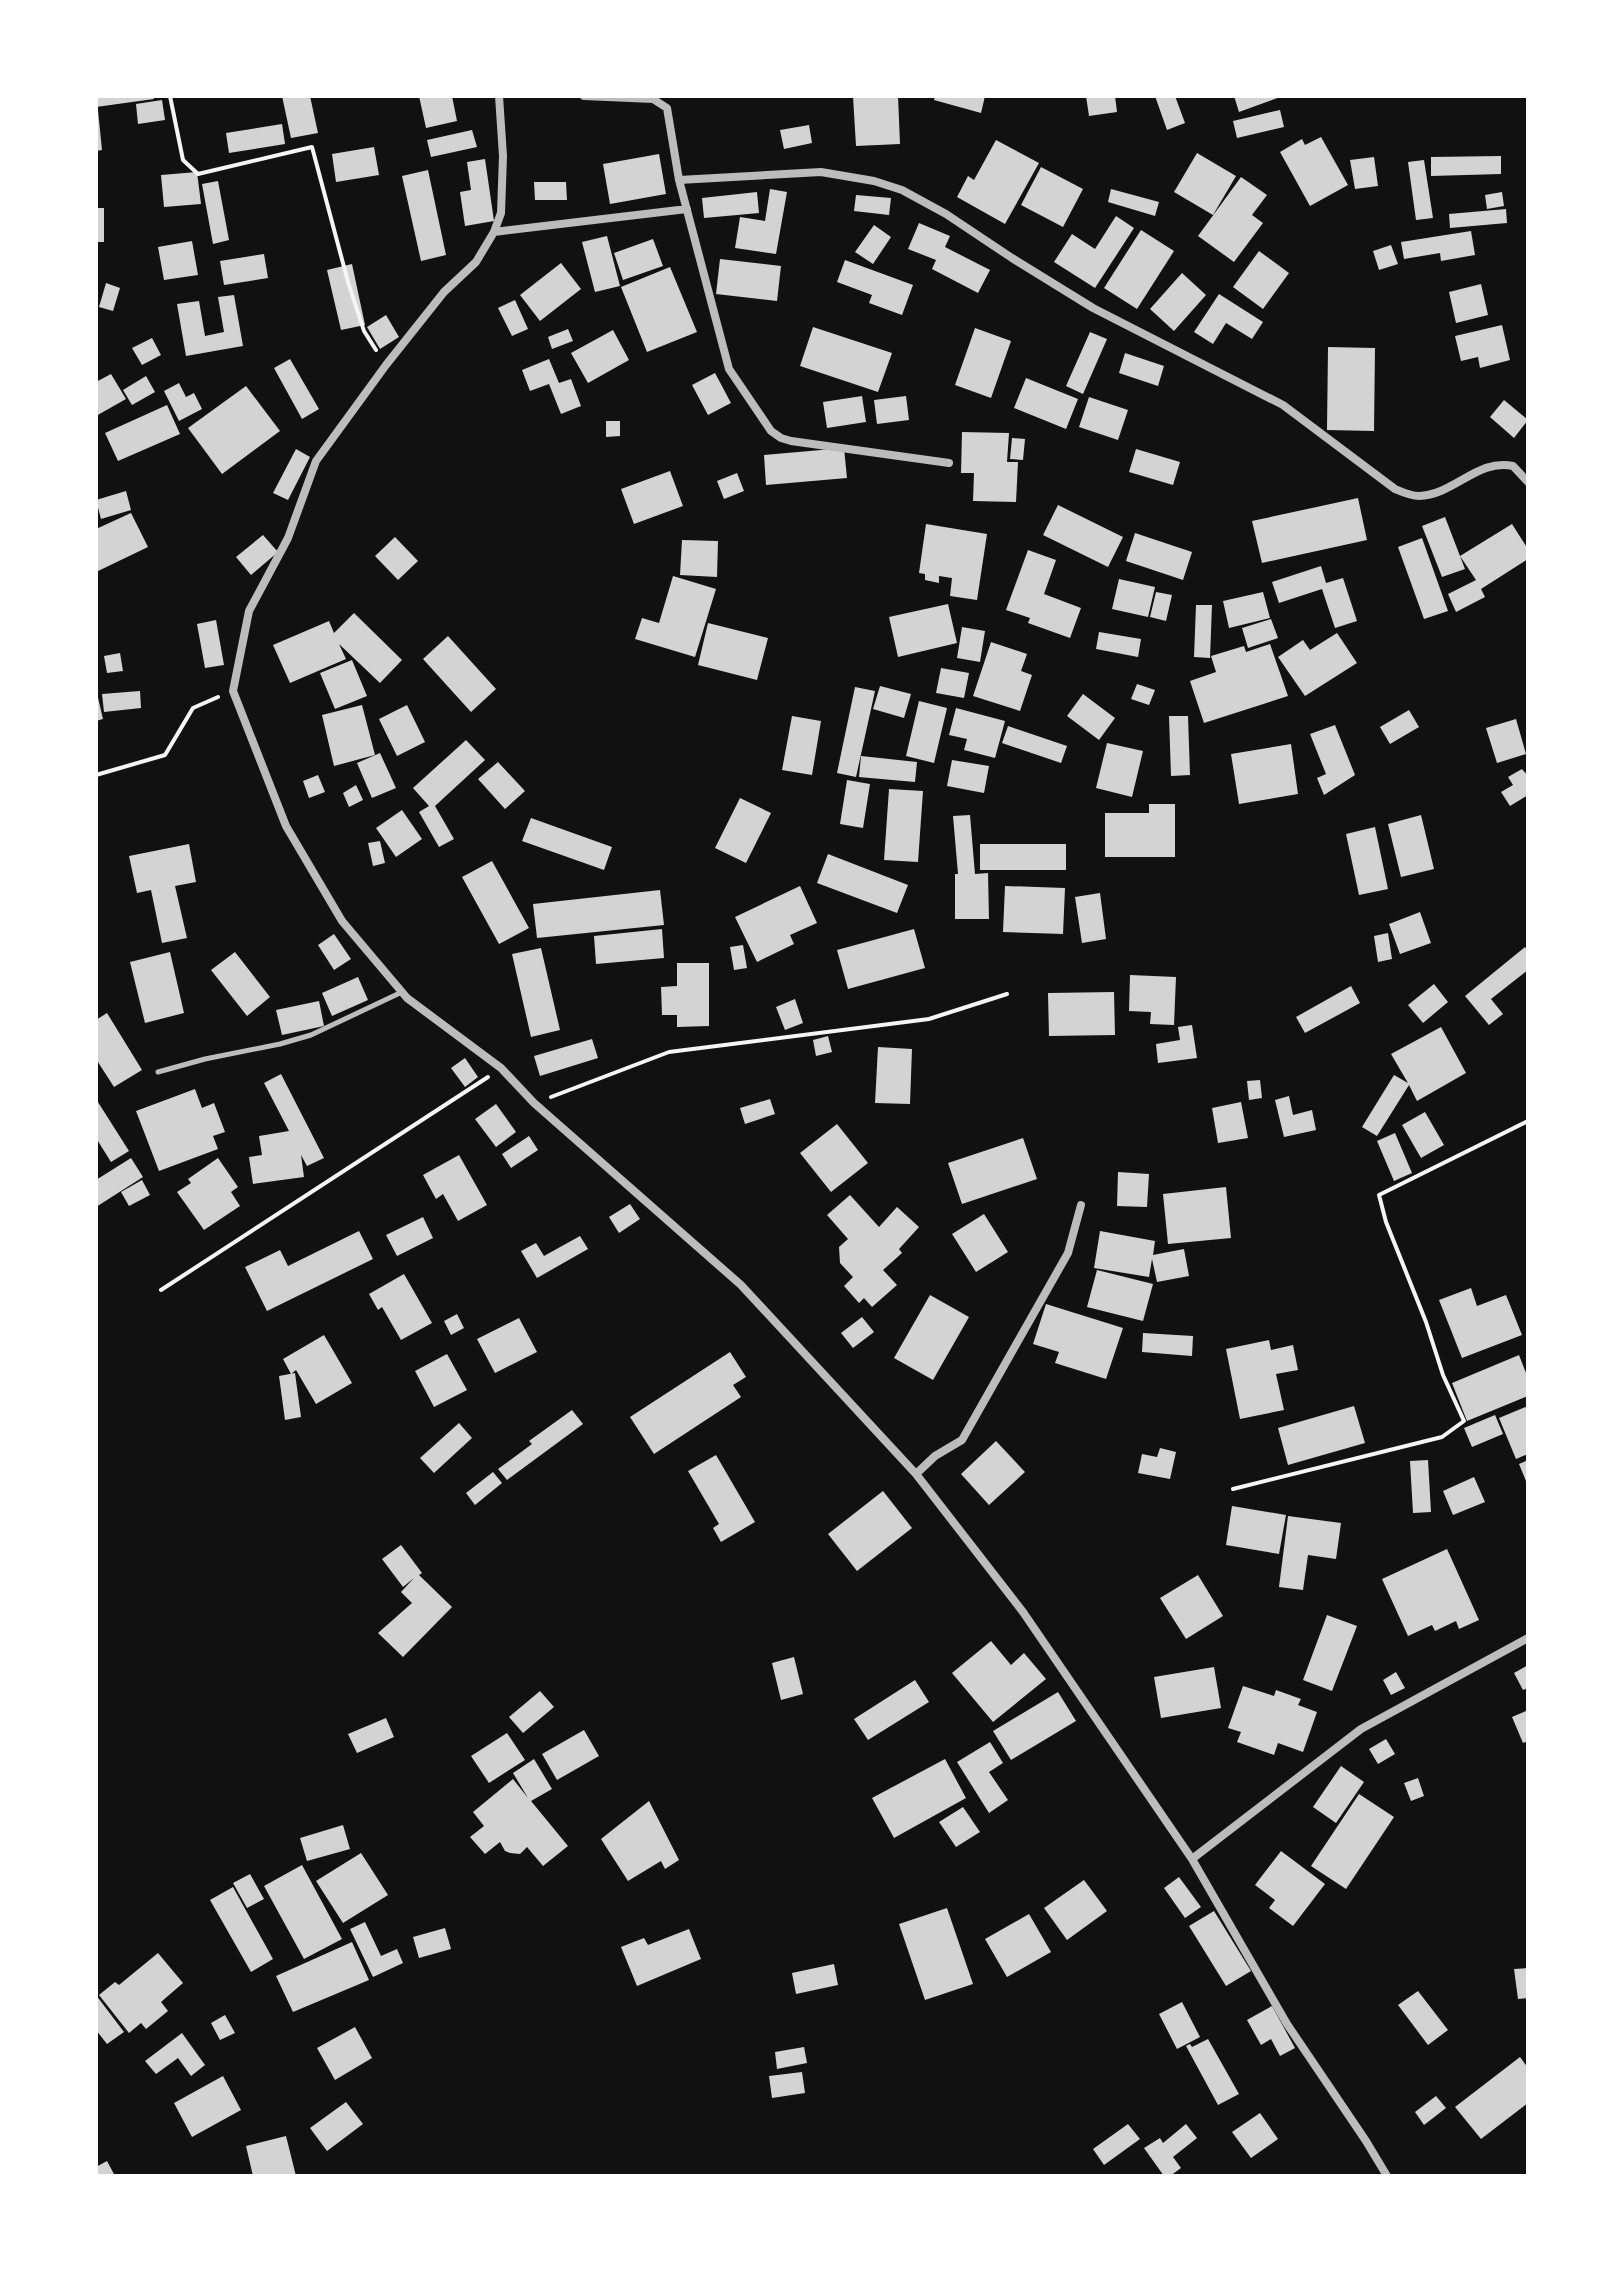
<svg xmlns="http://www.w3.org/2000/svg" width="1624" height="2272" font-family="'Varela Round',sans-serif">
<rect width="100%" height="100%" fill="#111"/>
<path fill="#d3d3d3" d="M96 96H153L154 99 96 107Z
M282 96H310L318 133 291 138Z
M419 96H452L457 121 426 128Z
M853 96H898L900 144 856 146Z
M935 96H985L981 113 934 100Z
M1086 96H1115L1117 112 1089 116Z
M1155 96H1175L1185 123 1167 130Z
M1234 96H1283L1239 112Z
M162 100 165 120 138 124 136 104Z
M96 110H98L102 150 96 151Z
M1280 110 1284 127 1237 138 1233 121Z
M282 124 285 144 229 153 226 133Z
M809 125 812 143 784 149 780 130Z
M472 130 477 147 431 157 427 140Z
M1321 137 1348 185 1310 206 1280 152 1302 139 1305 145Z
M996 140 1039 163 1005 224 957 197 968 176 974 180Z
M374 147 379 175 336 182 332 154Z
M1197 153 1236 176 1213 215 1174 192Z
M659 154 666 194 610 204 603 164Z
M1501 156V174L1431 176V157Z
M1374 157 1378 186 1355 189 1350 160Z
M485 159 494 221 465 226 460 192 471 190 467 162Z
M1424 160 1433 218 1416 220 1408 162Z
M1041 167 1083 189 1063 227 1021 205Z
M428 170 446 255 421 261 402 176Z
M197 172 201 204 164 207 161 175Z
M1241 177 1267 195 1252 215 1263 223 1234 262 1198 236Z
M218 181 229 240 213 244 202 184Z
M534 182H566L567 200H535Z
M770 189 787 192 776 254 735 248 740 217 765 221Z
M1111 189 1159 202 1155 216 1108 202Z
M757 192 759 213 704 218 702 198Z
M1502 192 1504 206 1487 209 1485 195Z
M856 195 891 198 889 215 854 211Z
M96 208H104V242H96Z
M1506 209 1507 223 1450 228 1449 214Z
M1116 216 1134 228 1095 288 1054 262 1072 234 1095 249Z
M919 223 950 236 945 247 990 270 978 293 932 269 936 260 908 249Z
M874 225 891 237 873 264 855 252Z
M1141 230 1174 251 1137 309 1104 288Z
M1471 231 1475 255 1441 261 1440 253 1404 259 1401 242Z
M607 236 620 286 595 292 582 242Z
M653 239 663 266 623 280 614 253Z
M192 241 198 275 164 280 158 247Z
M1391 245 1398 264 1379 270 1373 251Z
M1259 251 1289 273 1263 309 1233 287Z
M264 254 268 278 224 285 220 261Z
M720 259 781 266 777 301 716 294Z
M845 260 913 285 902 315 869 303 872 295 837 282Z
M561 263 581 289 540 321 520 295Z
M352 264 365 325 341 330 327 270Z
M670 267 697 332 647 352 621 287Z
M1182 273 1206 295 1174 331 1150 309Z
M106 283 120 288 113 311 99 307Z
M1481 284 1488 315 1456 323 1449 292Z
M1219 294 1263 322 1252 339 1226 323 1213 344 1194 332Z
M234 295 243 346 186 356 177 304 199 301 205 336 224 332 218 297Z
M515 300 528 329 512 336 498 308Z
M386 315 399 337 380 349 367 327Z
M1502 325 1510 360 1480 368 1478 357 1461 361 1455 336Z
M813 327 892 353 878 392 800 366Z
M975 328 1011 341 991 398 955 385Z
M568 329 573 341 552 349 548 337Z
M613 330 629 360 588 383 571 353Z
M1090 332 1107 339 1083 394 1066 386Z
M152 338 161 355 142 365 132 348Z
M1328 347 1375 348 1374 431 1327 430Z
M1125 353 1164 366 1158 386 1119 373Z
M290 359 319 409 302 419 274 368Z
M549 359 559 383 571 379 581 406 561 414 549 384 530 391 522 370Z
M715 373 731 403 708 415 692 385Z
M111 374 126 399 96 416V382Z
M146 376 155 392 132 405 123 390Z
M1026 378 1078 399 1066 429 1014 408Z
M179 383 186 397 194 393 202 409 179 421 164 391Z
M246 386 280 431 222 474 188 428Z
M862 396 866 422 827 428 823 402Z
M906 396 909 420 877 424 874 400Z
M1089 397 1128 410 1118 440 1079 427Z
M1504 400 1528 420 1514 438 1490 417Z
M167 405 180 434 118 461 105 433Z
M606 421H620V436L606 437Z
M962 432 1009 433 1007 462H1018L1016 502 973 501 974 473H961Z
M1012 438 1025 439 1023 460 1010 459Z
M844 448 847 478 766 485 764 455Z
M296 449 310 457 288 500 273 493Z
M1136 449 1180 462 1173 485 1129 472Z
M670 471 683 506 634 524 621 489Z
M737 473 744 491 724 499 717 481Z
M126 491 131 510 101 519 96 500Z
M1358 498 1367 540 1262 563 1252 521Z
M1058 505 1123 537 1108 567 1043 535Z
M131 513 148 547 96 572V529Z
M1445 517 1465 569 1442 577 1422 526Z
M926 524 987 534 977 600 950 596 952 578 939 576V583L925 580V574L919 573Z
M1512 524 1528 549V559L1481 589 1485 597 1456 612 1448 594 1476 580 1460 556Z
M1135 533 1192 552 1183 580 1126 561Z
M263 535 278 552 251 575 236 557Z
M395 537 418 561 398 580 375 556Z
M1422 538 1448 611 1424 619 1398 547Z
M682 540 718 541 717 577 680 575Z
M1028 550 1056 560 1044 594 1081 608 1070 638 1028 623 1030 618 1006 610Z
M1321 566 1326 583 1343 578 1357 621 1335 628 1322 589 1279 603 1272 582Z
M673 576 716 589 695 657 635 639 642 618 659 623Z
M1119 579 1155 587 1148 617 1112 609Z
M1156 592 1172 595 1166 621 1150 617Z
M1263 592 1270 618 1229 628 1223 601Z
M948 604 957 643 898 657 889 617Z
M1196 605H1212L1210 658 1194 657Z
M354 613 402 660 380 683 339 644 346 659 290 683 273 645 329 621 334 633Z
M1271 619 1278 638 1248 648 1242 628Z
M216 620 224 665 205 668 197 624Z
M708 623 768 638 757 680 698 665Z
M962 627 985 631 980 662 957 658Z
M1099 632 1141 639 1138 657 1096 649Z
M1337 633 1357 663 1305 696 1278 657 1303 640 1310 650Z
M448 636 496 689 471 712 423 659Z
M991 642 1027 654 1021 671 1032 675 1020 711 973 696Z
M1270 644 1288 696 1204 723 1190 681 1216 672 1211 656 1244 646 1246 652Z
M120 653 123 671 107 673 104 656Z
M352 660 367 696 335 709 320 673Z
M941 668 969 673 964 698 936 693Z
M1137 684 1155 690 1149 705 1131 699Z
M880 686 911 694 904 718 873 709Z
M855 687 875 691 856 777 837 773Z
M96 689 103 719 96 721Z
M140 691 141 708 104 712 102 694Z
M1083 694 1115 718 1099 740 1067 716Z
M919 701 947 708 934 763 906 756Z
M362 705 375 755 334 766 322 715Z
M407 705 425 742 397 756 379 719Z
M956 708 1005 721 995 758 964 750 967 739 949 735Z
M1409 710 1419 727 1390 744 1380 727Z
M792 716 821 721 812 775 782 770Z
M1169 716H1188L1190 775 1171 776Z
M1516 719 1526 754 1497 763 1486 728Z
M1335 725 1355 775 1324 795 1317 778 1326 774 1310 734Z
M1008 726 1067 746 1061 763 1002 743Z
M466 740 485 760 435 806 454 839 439 847 419 812 429 806 413 788Z
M1107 743 1143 751 1132 797 1096 788Z
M1291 744 1298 794 1239 804 1231 754Z
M380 753 396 788 372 798 357 763Z
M861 756 917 762 915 782 859 777Z
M952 760 989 766 984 793 947 786Z
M498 762 525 791 505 809 478 779Z
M1522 769 1528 776V795L1510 806 1501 792 1513 785 1508 777Z
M318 775 325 792 309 798 303 781Z
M847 780 870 784 863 828 840 824Z
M356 785 363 800 349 807 343 793Z
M889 789 923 791 918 862 884 860Z
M740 798 771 813 746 863 715 848Z
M1149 804H1175V857H1105V813H1149Z
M402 810 422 839 396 857 376 828Z
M970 815 975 874 988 873 989 919H955V874H958L953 816Z
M1421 815 1434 869 1401 877 1388 824Z
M531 818 612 847 604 870 522 841Z
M1375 827 1388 889 1359 895 1346 834Z
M380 841 385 863 373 866 368 843Z
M189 844 196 882 175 886 187 938 162 943 151 890 137 893 129 856Z
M980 844H1066V870H980Z
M828 854 908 885 897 913 817 883Z
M492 861 529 928 499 944 462 877Z
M800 886 817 923 790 935 794 944 757 962 735 917Z
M1005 886 1065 888 1063 934 1003 932Z
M660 890 664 925 537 938 533 904Z
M1100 893 1106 939 1082 943 1075 897Z
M1420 912 1431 943 1400 954 1389 924Z
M662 929 664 958 596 964 594 936Z
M914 929 925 968 848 989 837 950Z
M1388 933 1392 959 1378 962 1374 936Z
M334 934 351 959 334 970 318 945Z
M743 945 747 968 734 970 730 947Z
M1525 947 1528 952V970L1491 999 1503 1014 1489 1025 1465 996Z
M541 948 560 1030 531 1037 512 954Z
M170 952 184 1013 145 1023 130 962Z
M235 952 270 997 247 1016 211 970Z
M677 963H709V1026L677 1027V1015H662L661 987 677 986Z
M1130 975 1176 977 1174 1025 1150 1024 1151 1012 1129 1011Z
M358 977 368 1000 332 1016 322 993Z
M1434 984 1448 1002 1423 1023 1408 1005Z
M1351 986 1360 1003 1305 1033 1296 1017Z
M1114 992 1115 1035 1049 1036 1048 993Z
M795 999 803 1023 785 1030 776 1007Z
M319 1001 324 1026 282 1035 276 1010Z
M107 1013 142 1070 114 1087 96 1059V1020Z
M1192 1025 1197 1058 1158 1063 1156 1044 1180 1040 1178 1027Z
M1441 1027 1466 1073 1417 1101 1409 1085 1377 1136 1362 1127 1394 1075 1408 1083 1391 1054Z
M828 1036 832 1052 816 1056 813 1040Z
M592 1039 598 1058 540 1076 534 1056Z
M878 1047 912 1049 910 1104 875 1103Z
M465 1058 478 1077 465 1087 451 1068Z
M281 1074 324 1158 307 1166 301 1155 304 1177 253 1184 249 1157 262 1155 259 1136 289 1131 264 1083Z
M1260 1080 1262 1098 1249 1100 1247 1081Z
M195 1089 202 1108 214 1103 225 1132 213 1136 218 1149 159 1171 136 1111Z
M1289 1096 1293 1115 1312 1110 1316 1130 1284 1137 1275 1100Z
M96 1099 129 1151 111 1162 96 1138Z
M770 1099 775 1114 745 1124 740 1108Z
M1241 1102 1248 1138 1218 1143 1212 1108Z
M496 1104 516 1132 496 1147 475 1119Z
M1425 1112 1444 1145 1421 1158 1402 1125Z
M837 1124 868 1163 831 1192 800 1153Z
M1395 1133 1412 1173 1394 1181 1377 1141Z
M529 1136 538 1150 511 1168 502 1154Z
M1023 1138 1037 1179 962 1204 948 1163Z
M459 1155 487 1205 458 1221 443 1194 436 1199 423 1175Z
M131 1158 143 1177 96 1207V1180Z
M218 1158 238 1187 231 1192 240 1206 204 1230 177 1192 191 1183 188 1179Z
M1118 1172 1149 1174 1147 1207 1117 1206Z
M142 1180 150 1195 129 1206 121 1192Z
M1226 1187 1231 1238 1168 1244 1163 1194Z
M850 1195 879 1227 897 1207 919 1227 899 1249 902 1253 883 1270 897 1285 872 1307 864 1298 859 1303 844 1286 853 1277 840 1263 839 1247 848 1239 827 1215Z
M630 1204 640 1219 619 1233 609 1217Z
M984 1214 1008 1252 976 1272 952 1234Z
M423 1217 433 1238 397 1256 386 1235Z
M359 1231 373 1259 267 1311 245 1267 280 1250 288 1266Z
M1100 1231 1155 1241 1153 1255 1184 1249 1189 1276 1157 1282 1152 1259 1149 1277 1094 1268Z
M580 1236 588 1249 537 1278 521 1251 536 1243 544 1256Z
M1097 1270 1153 1284 1143 1321 1087 1307Z
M404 1274 432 1323 401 1340 382 1307 378 1310 369 1294Z
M1471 1288 1477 1306 1506 1295 1522 1335 1462 1358 1439 1300Z
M930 1295 969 1317 933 1380 894 1358Z
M1046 1304 1123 1328 1106 1379 1055 1363 1059 1352 1033 1344Z
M457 1314 464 1328 451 1335 444 1321Z
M862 1317 874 1332 853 1348 841 1333Z
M519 1318 537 1352 495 1373 477 1339Z
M1143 1333 1193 1336 1192 1356 1142 1352Z
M324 1335 352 1383 316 1404 296 1370 291 1374 283 1359Z
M1269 1340 1271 1350 1293 1345 1298 1370 1276 1374 1284 1410 1240 1419 1226 1349Z
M730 1352 746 1377 733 1385 741 1397 654 1454 630 1417Z
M447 1354 467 1390 434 1407 415 1371Z
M1519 1355 1528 1378V1396L1467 1421 1452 1383Z
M295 1373 301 1417 285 1420 279 1376Z
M1354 1406 1365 1443 1288 1465 1278 1428Z
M1528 1406V1454L1516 1459 1499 1418Z
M572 1410 583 1424 507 1480 498 1469 532 1444 529 1441Z
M1495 1415 1503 1434 1472 1447 1464 1428Z
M459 1423 472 1438 434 1473 420 1458Z
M996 1441 1025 1472 989 1505 961 1474Z
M1160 1448 1176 1452 1170 1479 1138 1473 1142 1454 1157 1457Z
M716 1455 755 1522 721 1542 713 1528 719 1524 688 1471Z
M1428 1460 1431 1512 1413 1513 1410 1461Z
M1528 1460V1486L1519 1464Z
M493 1472 502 1483 475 1505 466 1493Z
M1474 1477 1485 1502 1453 1515 1443 1491Z
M883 1491 912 1528 857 1571 828 1534Z
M1232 1506 1286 1515 1279 1554 1226 1545Z
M1288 1516 1341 1523 1336 1559 1308 1555 1303 1590 1279 1587Z
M401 1545 422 1573 419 1575 452 1607 403 1657 378 1633 412 1603 401 1592 414 1578 403 1587 382 1559Z
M1447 1549 1479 1620 1459 1629 1456 1621 1435 1631 1432 1625 1408 1636 1382 1579Z
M1198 1575 1223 1616 1186 1639 1160 1598Z
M1327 1615 1357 1626 1332 1691 1303 1680Z
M991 1641 1011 1665 1024 1653 1046 1679 993 1722 952 1673Z
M794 1657 803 1694 781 1700 772 1663Z
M1528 1665V1688L1523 1690 1514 1673Z
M1214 1667 1221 1708 1161 1718 1154 1677Z
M1396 1672 1405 1688 1391 1695 1383 1680Z
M915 1680 929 1702 868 1740 854 1719Z
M1243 1686 1274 1696 1276 1690 1301 1699 1298 1705 1317 1712 1303 1752 1278 1743 1274 1755 1237 1742 1241 1732 1228 1728Z
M540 1691 554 1707 523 1733 509 1717Z
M1058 1692 1076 1721 1011 1760 993 1731Z
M1528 1710V1741L1523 1743 1512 1717Z
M386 1718 394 1737 357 1753 348 1734Z
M584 1730 599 1756 557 1780 542 1754Z
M507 1733 525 1760 489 1783 471 1756Z
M1386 1739 1395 1754 1378 1764 1369 1749Z
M990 1742 1003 1763 989 1772 1008 1800 989 1813 957 1762Z
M534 1759 552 1789 531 1801 568 1846 543 1866 527 1847 520 1854 510 1853 505 1851 500 1842 485 1854 470 1837 484 1826 473 1812 513 1779 528 1798 513 1773Z
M945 1759 966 1798 894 1838 872 1798Z
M1341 1766 1364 1782 1336 1823 1313 1807Z
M1418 1778 1424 1796 1411 1801 1404 1783Z
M1359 1794 1394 1817 1346 1889 1311 1866Z
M649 1801 679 1860 665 1869 661 1861 628 1881 601 1839Z
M963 1807 980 1832 956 1847 939 1822Z
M343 1825 350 1849 307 1861 300 1838Z
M1281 1851 1325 1884 1293 1926 1269 1908 1275 1900 1255 1885Z
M361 1853 388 1895 343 1923 316 1881Z
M302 1865 342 1939 304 1959 264 1886Z
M250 1874 264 1899 247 1908 233 1883Z
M1179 1877 1201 1907 1185 1918 1164 1888Z
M1084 1880 1107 1911 1067 1940 1044 1908Z
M233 1887 273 1959 251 1972 210 1900Z
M947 1908 973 1984 925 2000 899 1924Z
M1214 1911 1251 1971 1226 1986 1189 1926Z
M1029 1914 1051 1952 1007 1977 985 1939Z
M365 1922 381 1956 397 1949 403 1963 373 1977 350 1929Z
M445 1928 451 1949 419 1958 413 1937Z
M689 1929 701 1959 637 1986 621 1947 644 1938 648 1945Z
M352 1942 369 1980 293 2012 276 1976Z
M158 1953 183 1983 161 2002 168 2011 146 2029 141 2023 129 2033 99 1995 115 1982 119 1985Z
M834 1964 838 1985 796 1994 792 1973Z
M1528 1968V1998L1518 1999 1514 1969Z
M1418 1991 1448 2030 1428 2045 1398 2005Z
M96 1995 124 2032 107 2044 96 2030Z
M1182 2002 1200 2037 1177 2049 1159 2014Z
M1272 2006 1295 2048 1280 2056 1271 2039 1261 2045 1247 2020Z
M225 2015 235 2033 220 2040 211 2023Z
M355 2027 372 2058 335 2080 317 2048Z
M182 2033 205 2065 191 2076 178 2058 156 2074 145 2061Z
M1208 2039 1239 2094 1218 2105 1186 2046 1190 2044 1192 2047Z
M804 2047 807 2063 777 2069 775 2052Z
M1520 2057 1528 2068V2103L1481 2139 1455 2107Z
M802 2072 805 2093 772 2098 769 2076Z
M223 2076 241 2110 192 2137 174 2103Z
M1436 2096 1446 2108 1424 2125 1415 2112Z
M346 2102 363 2124 327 2151 310 2128Z
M1260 2113 1278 2139 1251 2158 1232 2132Z
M1128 2124 1140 2139 1104 2165 1093 2149Z
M1186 2124 1197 2138 1173 2157 1181 2168 1170 2176H1164L1144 2148 1160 2138 1163 2143Z
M286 2136 296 2176H253L246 2146Z
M107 2161 115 2176H96V2167Z"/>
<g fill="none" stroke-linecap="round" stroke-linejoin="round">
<path stroke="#f5f5f5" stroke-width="4" d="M170 96 183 160 198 174 312 147 348 282 364 331 376 350
M96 775 165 755 193 708 218 697
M551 1097 669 1052 929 1019 1007 994
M161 1290 488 1077
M1233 1489 1442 1437 1464 1421 1443 1375 1426 1322 1386 1222 1379 1195 1528 1121"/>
<path stroke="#bcbcbc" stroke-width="5" d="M158 1072 205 1059 280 1044 311 1035 402 992"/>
<path stroke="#bcbcbc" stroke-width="8" d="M499 96 503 156 501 213 494 232 476 262 444 292 386 365 316 461 288 538 249 611 233 691 286 826 342 921 407 998 501 1068 534 1103 741 1285 916 1474 1023 1612 1192 1859 1287 2024 1366 2141 1387 2176
M584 96 653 99 667 108 679 180 729 369 771 431 781 438 791 441 949 463
M679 180 821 172 874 181 902 190 946 214 1012 258 1093 308 1283 405 1395 489C1402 492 1411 496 1419 496 1454 495 1478 458 1513 466L1528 482
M494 232 687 209
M916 1474 935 1456 962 1440 1068 1253 1081 1205
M1192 1859 1361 1729 1528 1638"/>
</g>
<rect width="1624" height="2272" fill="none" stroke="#ffffff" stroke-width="196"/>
</svg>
